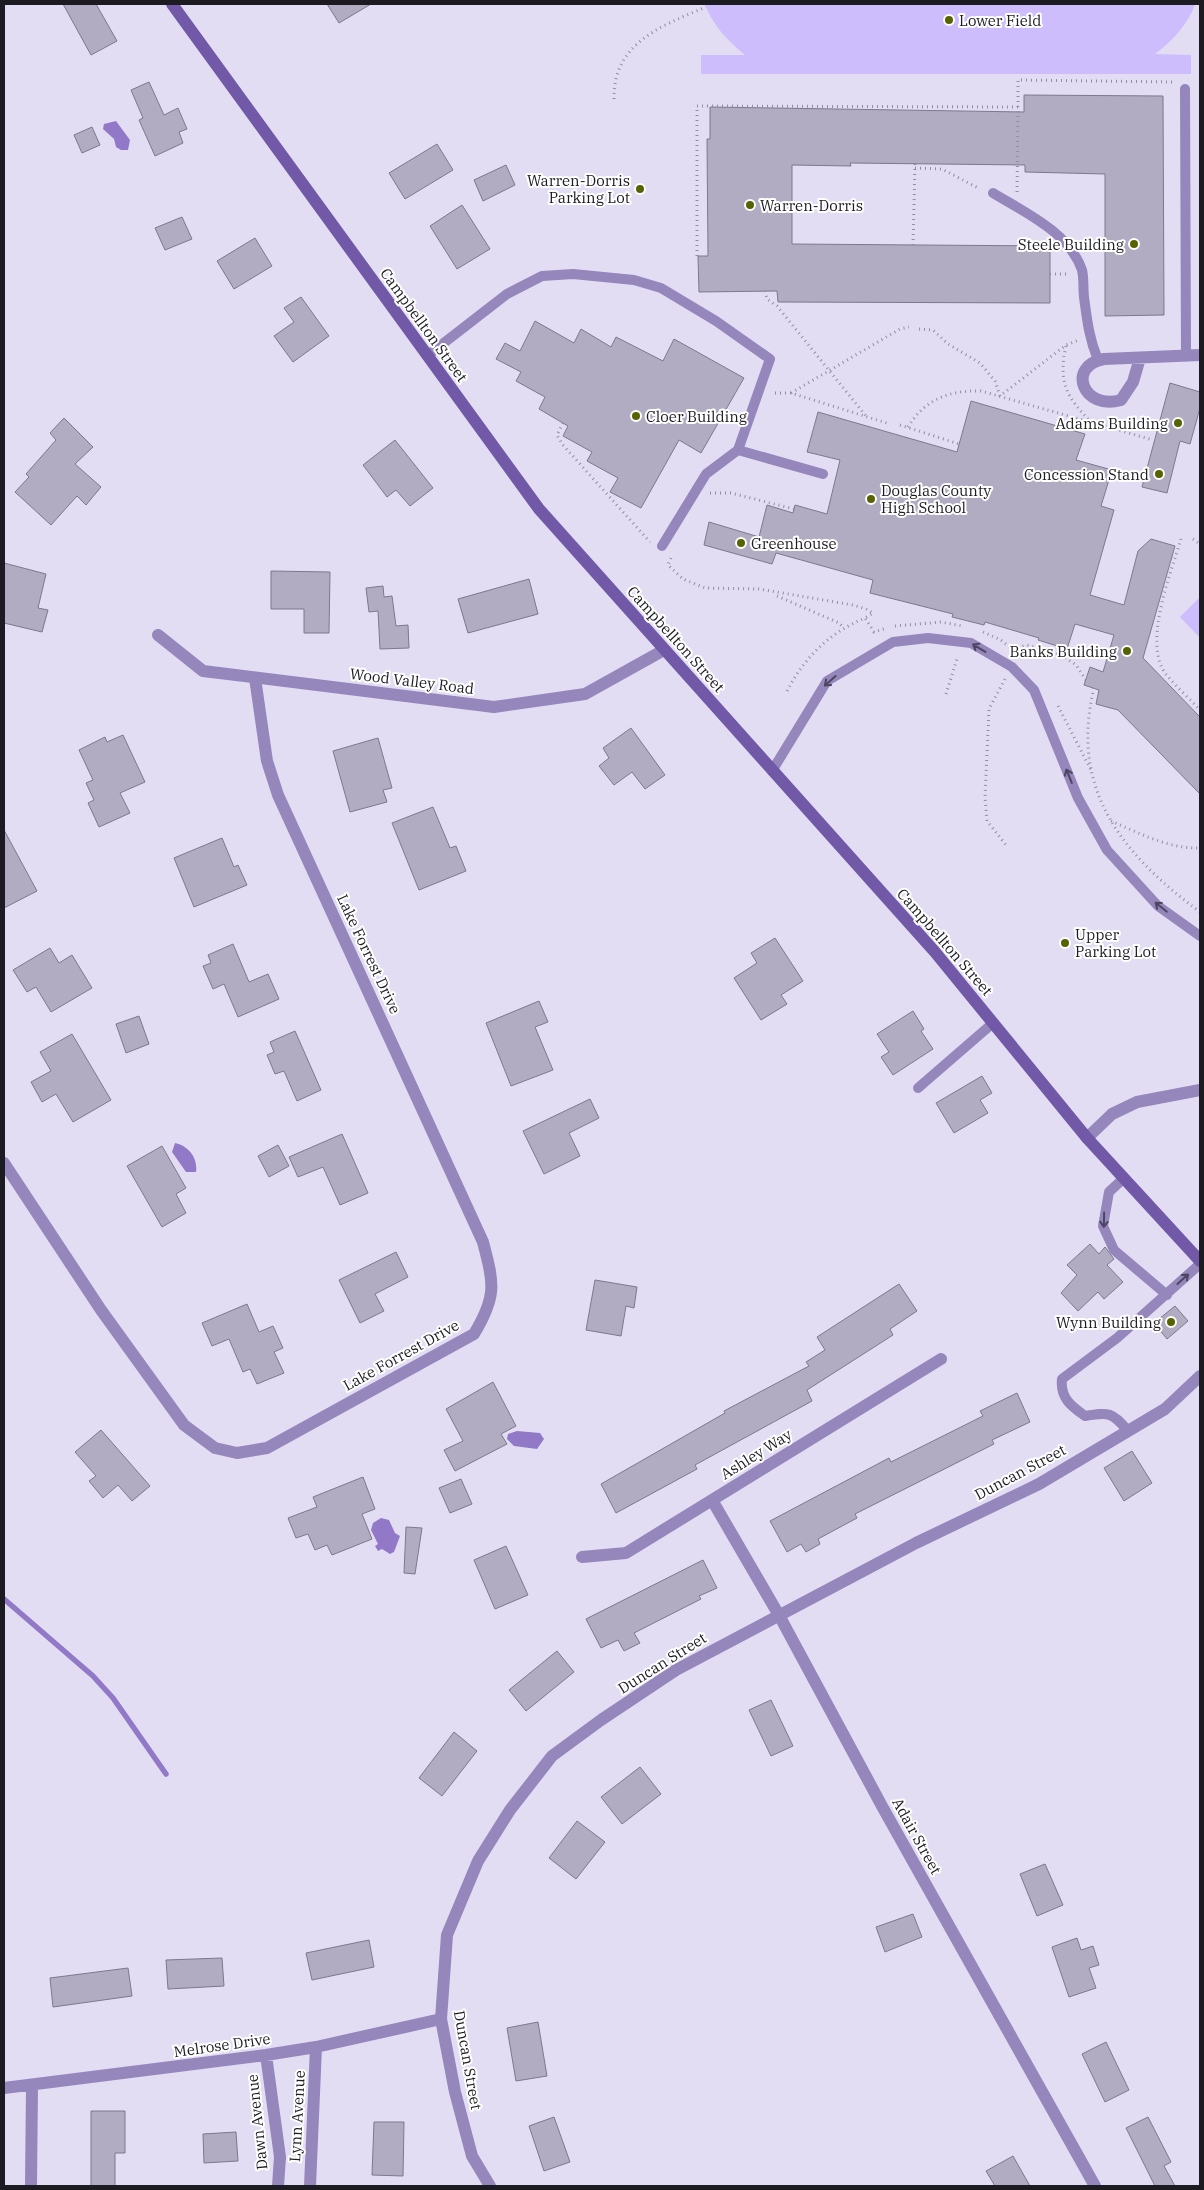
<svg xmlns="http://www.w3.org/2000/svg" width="1204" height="2190" font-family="'IBM Plex Serif',serif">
<rect width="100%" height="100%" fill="#e3ddf4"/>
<path fill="#cebdfc" d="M705 4H1195C1188 25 1172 41 1155 54L1191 55V74H701V55H745C728 41 712 25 705 4Z
M1200 597V638L1180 617Z"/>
<path fill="#9179c8" d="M116 121 130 140 128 150H121L116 147 114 139 103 129 104 124Z
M175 1143C189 1146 198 1158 196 1172H186L172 1152Z
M517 1431 540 1433 544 1439 537 1449 514 1446 507 1439 508 1434Z
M381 1518 389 1520 395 1533 400 1536 394 1552 390 1554 382 1549 378 1551 375 1546 378 1544 371 1530 373 1523Z"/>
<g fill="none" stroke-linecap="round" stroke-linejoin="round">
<path stroke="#9179c8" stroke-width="5.5" d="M4 1599 93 1676 113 1698 166 1774"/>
</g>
<path fill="#b1acc1" stroke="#7d788c" d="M63 4H96L117 41 91 55Z
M327 4H371L339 23Z
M149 82 164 115 178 108 187 129 179 132 183 143 155 156 139 120 143 118 131 90Z
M1024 95 1163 96 1164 315 1105 316V174L1025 172V165L850 163 851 166 792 165V244L1050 246V303L778 302 777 291 699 292 698 256H708L707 139H710V107L1024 112Z
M92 127 100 145 82 153 74 135Z
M437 144 453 170 405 199 389 173Z
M506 165 515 185 483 201 474 180Z
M462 205 490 249 457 269 430 226Z
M182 217 192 239 165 250 155 228Z
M255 238 272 266 234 289 217 261Z
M301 297 329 336 293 362 274 336 294 322 284 308Z
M535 321 574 343 581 329 611 347 616 337 663 361 674 339 744 378 701 453 679 440 641 508 610 492 618 478 587 461 592 452 563 436 568 426 539 409 545 397 516 381 521 372 496 359 505 343 520 351Z
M1170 383 1200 392V408L1190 444 1180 441 1167 493 1142 487Z
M971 401 1085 434 1076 460 1112 470 1101 506 1114 510 1090 595 1124 605 1138 551 1151 539 1175 546 1143 658 1200 717V794L1118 710 1096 704 1099 690 1084 685 1090 667 1103 672 1114 635 1075 624 1067 649 1038 640 1039 638 985 622 984 625 952 617 953 614 870 593 873 580 776 553 772 564 704 545 709 522 759 537 767 505 793 513 795 505 827 514 840 460 807 452 818 412 957 452Z
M64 418 93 447 75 464 101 487 86 505 77 496 51 525 15 492 29 477 26 474 56 440 50 433Z
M395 440 433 488 410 506 396 490 387 497 363 465Z
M4 563 46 574 38 608 48 610 42 632 4 623Z
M271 571 330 572 329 633H304V609H271Z
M529 579 538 614 468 633 458 599Z
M383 586 384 597 392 596 396 626 408 625 409 648 380 649 378 611 369 612 366 588Z
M631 728 665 775 645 789 632 772 614 785 599 766 609 758 603 748Z
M123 735 145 782 120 793 130 813 99 827 88 803 94 800 86 783 93 780 79 750 105 737 107 742Z
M378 738 392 788 383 790 387 802 350 812 333 751Z
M433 807 450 848 456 846 466 871 419 890 392 823Z
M4 830 37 891 4 908Z
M222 838 234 867 238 865 247 885 194 907 174 858Z
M775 938 803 981 781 995 787 1004 761 1020 734 978 757 963 751 953Z
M233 944 249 982 268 974 279 999 238 1017 224 984 213 989 203 966 211 963 208 955Z
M50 948 59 963 72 955 92 988 51 1012 36 987 27 992 13 970Z
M539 1001 548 1022 535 1027 553 1070 511 1086 486 1023Z
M913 1011 924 1029 921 1031 933 1049 893 1075 881 1057 889 1052 877 1034Z
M139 1016 149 1044 126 1053 116 1024Z
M295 1031 321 1090 297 1101 284 1071 275 1074 267 1055 274 1052 270 1042Z
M72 1034 111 1100 73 1122 56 1094 42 1102 31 1082 51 1071 40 1052Z
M982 1076 992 1093 980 1100 988 1113 954 1133 936 1103Z
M590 1099 599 1118 569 1133 580 1156 544 1174 523 1131Z
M342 1134 368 1193 340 1205 323 1167 298 1177 289 1157Z
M278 1145 289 1166 269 1177 258 1156Z
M162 1146 186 1188 176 1194 186 1213 162 1227 127 1166Z
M1090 1244 1099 1254 1105 1247 1114 1259 1107 1265 1123 1282 1104 1299 1098 1292 1078 1311 1061 1293 1077 1275 1067 1265Z
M396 1252 408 1277 375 1294 384 1311 360 1323 339 1280Z
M595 1280 637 1287 634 1308 626 1306 621 1336 586 1330Z
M899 1284 917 1311 890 1329 893 1335 807 1390 812 1401 695 1465 697 1469 616 1513 601 1484 725 1413 724 1411 809 1366 806 1362 825 1350 817 1337Z
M247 1304 259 1332 273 1326 283 1348 274 1352 284 1373 257 1384 250 1369 243 1372 229 1339 212 1346 202 1323Z
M1175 1306 1188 1321 1167 1339 1154 1323Z
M493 1382 516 1426 501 1434 507 1444 455 1471 444 1450 463 1441 446 1409Z
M1017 1393 1030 1422 992 1440 994 1444 855 1514 857 1518 818 1539 820 1544 806 1552 801 1544 787 1552 770 1521 889 1458 891 1462 983 1416 980 1411Z
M101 1430 150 1486 132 1501 118 1485 103 1498 89 1481 96 1476 75 1452Z
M1132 1451 1152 1483 1124 1501 1104 1468Z
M363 1477 375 1509 362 1514 372 1539 332 1555 327 1545 315 1550 308 1534 296 1538 288 1518 317 1507 313 1497Z
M461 1479 472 1504 450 1513 439 1488Z
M406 1527 422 1528 415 1574 404 1573Z
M506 1546 528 1595 495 1609 474 1560Z
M703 1560 717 1588 699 1596 701 1599 634 1633 640 1643 624 1651 618 1640 601 1648 586 1619Z
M557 1651 574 1672 526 1711 509 1690Z
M771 1700 793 1746 771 1756 749 1710Z
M454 1732 477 1751 442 1796 419 1778Z
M640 1767 661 1794 622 1824 601 1797Z
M577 1821 605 1842 576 1879 549 1858Z
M1045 1864 1063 1905 1037 1916 1020 1874Z
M913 1914 922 1937 885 1952 876 1927Z
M1077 1938 1081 1950 1093 1946 1099 1965 1089 1968 1096 1988 1069 1997 1052 1947Z
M369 1940 374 1967 312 1980 306 1953Z
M222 1958 224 1986 168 1989 166 1960Z
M128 1968 132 1996 53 2007 50 1978Z
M538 2022 547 2076 516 2081 507 2028Z
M1106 2042 1129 2090 1105 2102 1082 2054Z
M91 2111H125V2153H115V2186H91Z
M554 2117 570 2162 544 2171 529 2126Z
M1148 2117 1171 2162 1164 2166 1175 2186H1155L1126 2128Z
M374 2122H404L403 2176 372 2175Z
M236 2132 238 2161 204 2163 203 2134Z
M1013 2156 1030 2186H995L986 2171Z"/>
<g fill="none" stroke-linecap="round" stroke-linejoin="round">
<path stroke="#928e9f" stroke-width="3" stroke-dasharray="1 4" stroke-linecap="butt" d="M614 99C613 43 661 26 706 7
M1018 107V80L1173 82
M915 168 942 169 980 189
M913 245 915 163
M697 256V106L1018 107 1017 192
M1050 274H1069
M765 291 767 299 777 306 866 416
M919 329 933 330 948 344 980 363 995 381 1000 396 1066 345 1079 340
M1066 346C1058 381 1066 397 1091 422
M775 393H791L890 424
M791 393 900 329 909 327
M563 423 557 435 562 444 650 542
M900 425 959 444
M908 427C925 399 950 390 981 391L1153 440
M710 493H731L794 509
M1181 539C1171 573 1143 641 1165 673 1175 686 1189 698 1200 710
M1193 539 1200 544
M671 558 668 565 683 579 705 588 759 589 853 605 866 609 873 613 865 618
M777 596 839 623 844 628
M895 626 941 622 963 626
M983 632 1001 640 1012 649
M1013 649 1027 645 1061 655 1076 665 1086 680
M1005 679 989 709 985 797 987 821 1006 845
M1094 688C1069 790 1123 855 1200 912
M787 691C805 657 829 633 865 618L874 632 887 628
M946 694 958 656
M1058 706 1092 772
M1111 821C1139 833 1169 849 1200 848"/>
<path stroke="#9586bc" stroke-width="10" d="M1185 89 1186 356
M993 193C1024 212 1069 232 1082 270 1084 278 1083 288 1084 297 1087 320 1089 338 1098 360
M427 356 507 294 542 276 573 274 634 280 661 288 716 321 770 359 738 450 706 474 662 546
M738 450 823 474
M772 771 827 681 893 642 928 638 971 643 1012 667 1034 690 1078 798 1107 850 1158 906 1200 936
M918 1088 993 1023
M1124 1178 1109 1192 1103 1226 1114 1250 1167 1295
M1128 1431C1112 1412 1109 1412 1085 1416 1071 1406 1060 1398 1062 1379L1117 1338 1200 1264"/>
<path stroke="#9586bc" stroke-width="12" d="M1140 358 1133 382 1121 400C1083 411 1066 366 1104 359L1200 355
M158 635 203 671 494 707 585 694 664 650
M1087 1138 1112 1114 1137 1102 1200 1090
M4 1163 101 1310 184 1425 215 1448 237 1453 267 1448 474 1334C497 1296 494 1284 483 1242L278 795 267 761 255 678
M712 1500 780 1617 883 1808 1095 2186
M582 1557 626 1553 941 1359
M266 2055 280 2157 278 2186
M4 2088 266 2055 316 2047 441 2019
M31 2186 32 2086
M310 2186 316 2047
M490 2186 472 2156 455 2092 441 2019 447 1935 478 1861 510 1810 552 1756 601 1720 676 1670 916 1543 1039 1484 1165 1409 1200 1376"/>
<path stroke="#7159a7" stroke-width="12" d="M172 4 539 509 935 952 1087 1138 1200 1261"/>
</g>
<defs><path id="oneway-shaft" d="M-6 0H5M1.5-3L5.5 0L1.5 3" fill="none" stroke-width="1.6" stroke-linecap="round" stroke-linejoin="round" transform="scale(1.25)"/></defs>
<g stroke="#4c4660">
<use href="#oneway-shaft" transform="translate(979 648) rotate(-149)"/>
<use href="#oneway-shaft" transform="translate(830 681) rotate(138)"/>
<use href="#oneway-shaft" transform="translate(1069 776) rotate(-112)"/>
<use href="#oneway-shaft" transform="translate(1161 907) rotate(-141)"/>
<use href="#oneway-shaft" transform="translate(1104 1220) rotate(91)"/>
<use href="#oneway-shaft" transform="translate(1183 1279) rotate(-42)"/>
</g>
<g fill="#586200" stroke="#fff" stroke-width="2">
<circle cx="949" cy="20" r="5"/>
<circle cx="640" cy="189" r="5"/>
<circle cx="750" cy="205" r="5"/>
<circle cx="1134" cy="244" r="5"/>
<circle cx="636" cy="416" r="5"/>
<circle cx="1178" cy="423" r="5"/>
<circle cx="1159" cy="474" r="5"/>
<circle cx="871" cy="499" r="5"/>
<circle cx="741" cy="543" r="5"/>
<circle cx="1127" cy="651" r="5"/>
<circle cx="1065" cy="943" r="5"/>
<circle cx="1171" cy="1322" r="5"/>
</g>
<g text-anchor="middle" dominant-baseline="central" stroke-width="4" stroke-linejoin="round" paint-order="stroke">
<g font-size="15" fill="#1c1b22" stroke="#fff" text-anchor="start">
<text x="959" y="20">Lower Field</text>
<text x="630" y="180" text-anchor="end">Warren-Dorris<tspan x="630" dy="17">Parking Lot</tspan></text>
<text x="760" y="205">Warren-Dorris</text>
<text x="1124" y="244" text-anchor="end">Steele Building</text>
<text x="646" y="416">Cloer Building</text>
<text x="1168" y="423" text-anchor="end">Adams Building</text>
<text x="1149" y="474" text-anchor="end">Concession Stand</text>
<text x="881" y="490">Douglas County<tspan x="881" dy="17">High School</tspan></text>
<text x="751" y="543">Greenhouse</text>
<text x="1117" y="651" text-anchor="end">Banks Building</text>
<text x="1075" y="934">Upper<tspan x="1075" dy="17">Parking Lot</tspan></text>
<text x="1161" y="1322" text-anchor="end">Wynn Building</text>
</g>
<g font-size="15" fill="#1c1b22" stroke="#fff">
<text transform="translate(424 325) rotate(54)">Campbellton Street</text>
<text transform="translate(676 639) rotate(48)">Campbellton Street</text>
<text transform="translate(412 681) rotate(7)">Wood Valley Road</text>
<text transform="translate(945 942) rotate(49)">Campbellton Street</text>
<text transform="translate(369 954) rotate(65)">Lake Forrest Drive</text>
<text transform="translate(401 1355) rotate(-29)">Lake Forrest Drive</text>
<text transform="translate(756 1454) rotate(-32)">Ashley Way</text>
<text transform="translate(1020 1472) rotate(-28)">Duncan Street</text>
<text transform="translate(662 1663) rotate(-32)">Duncan Street</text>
<text transform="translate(917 1836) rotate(61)">Adair Street</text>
<text transform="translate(222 2045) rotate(-8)">Melrose Drive</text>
<text transform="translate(468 2060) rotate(80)">Duncan Street</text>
<text transform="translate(297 2116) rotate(-87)">Lynn Avenue</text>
<text transform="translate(257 2122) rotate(-96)">Dawn Avenue</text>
</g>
</g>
<rect width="1204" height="2190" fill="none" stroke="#1c1b22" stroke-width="10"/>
</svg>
